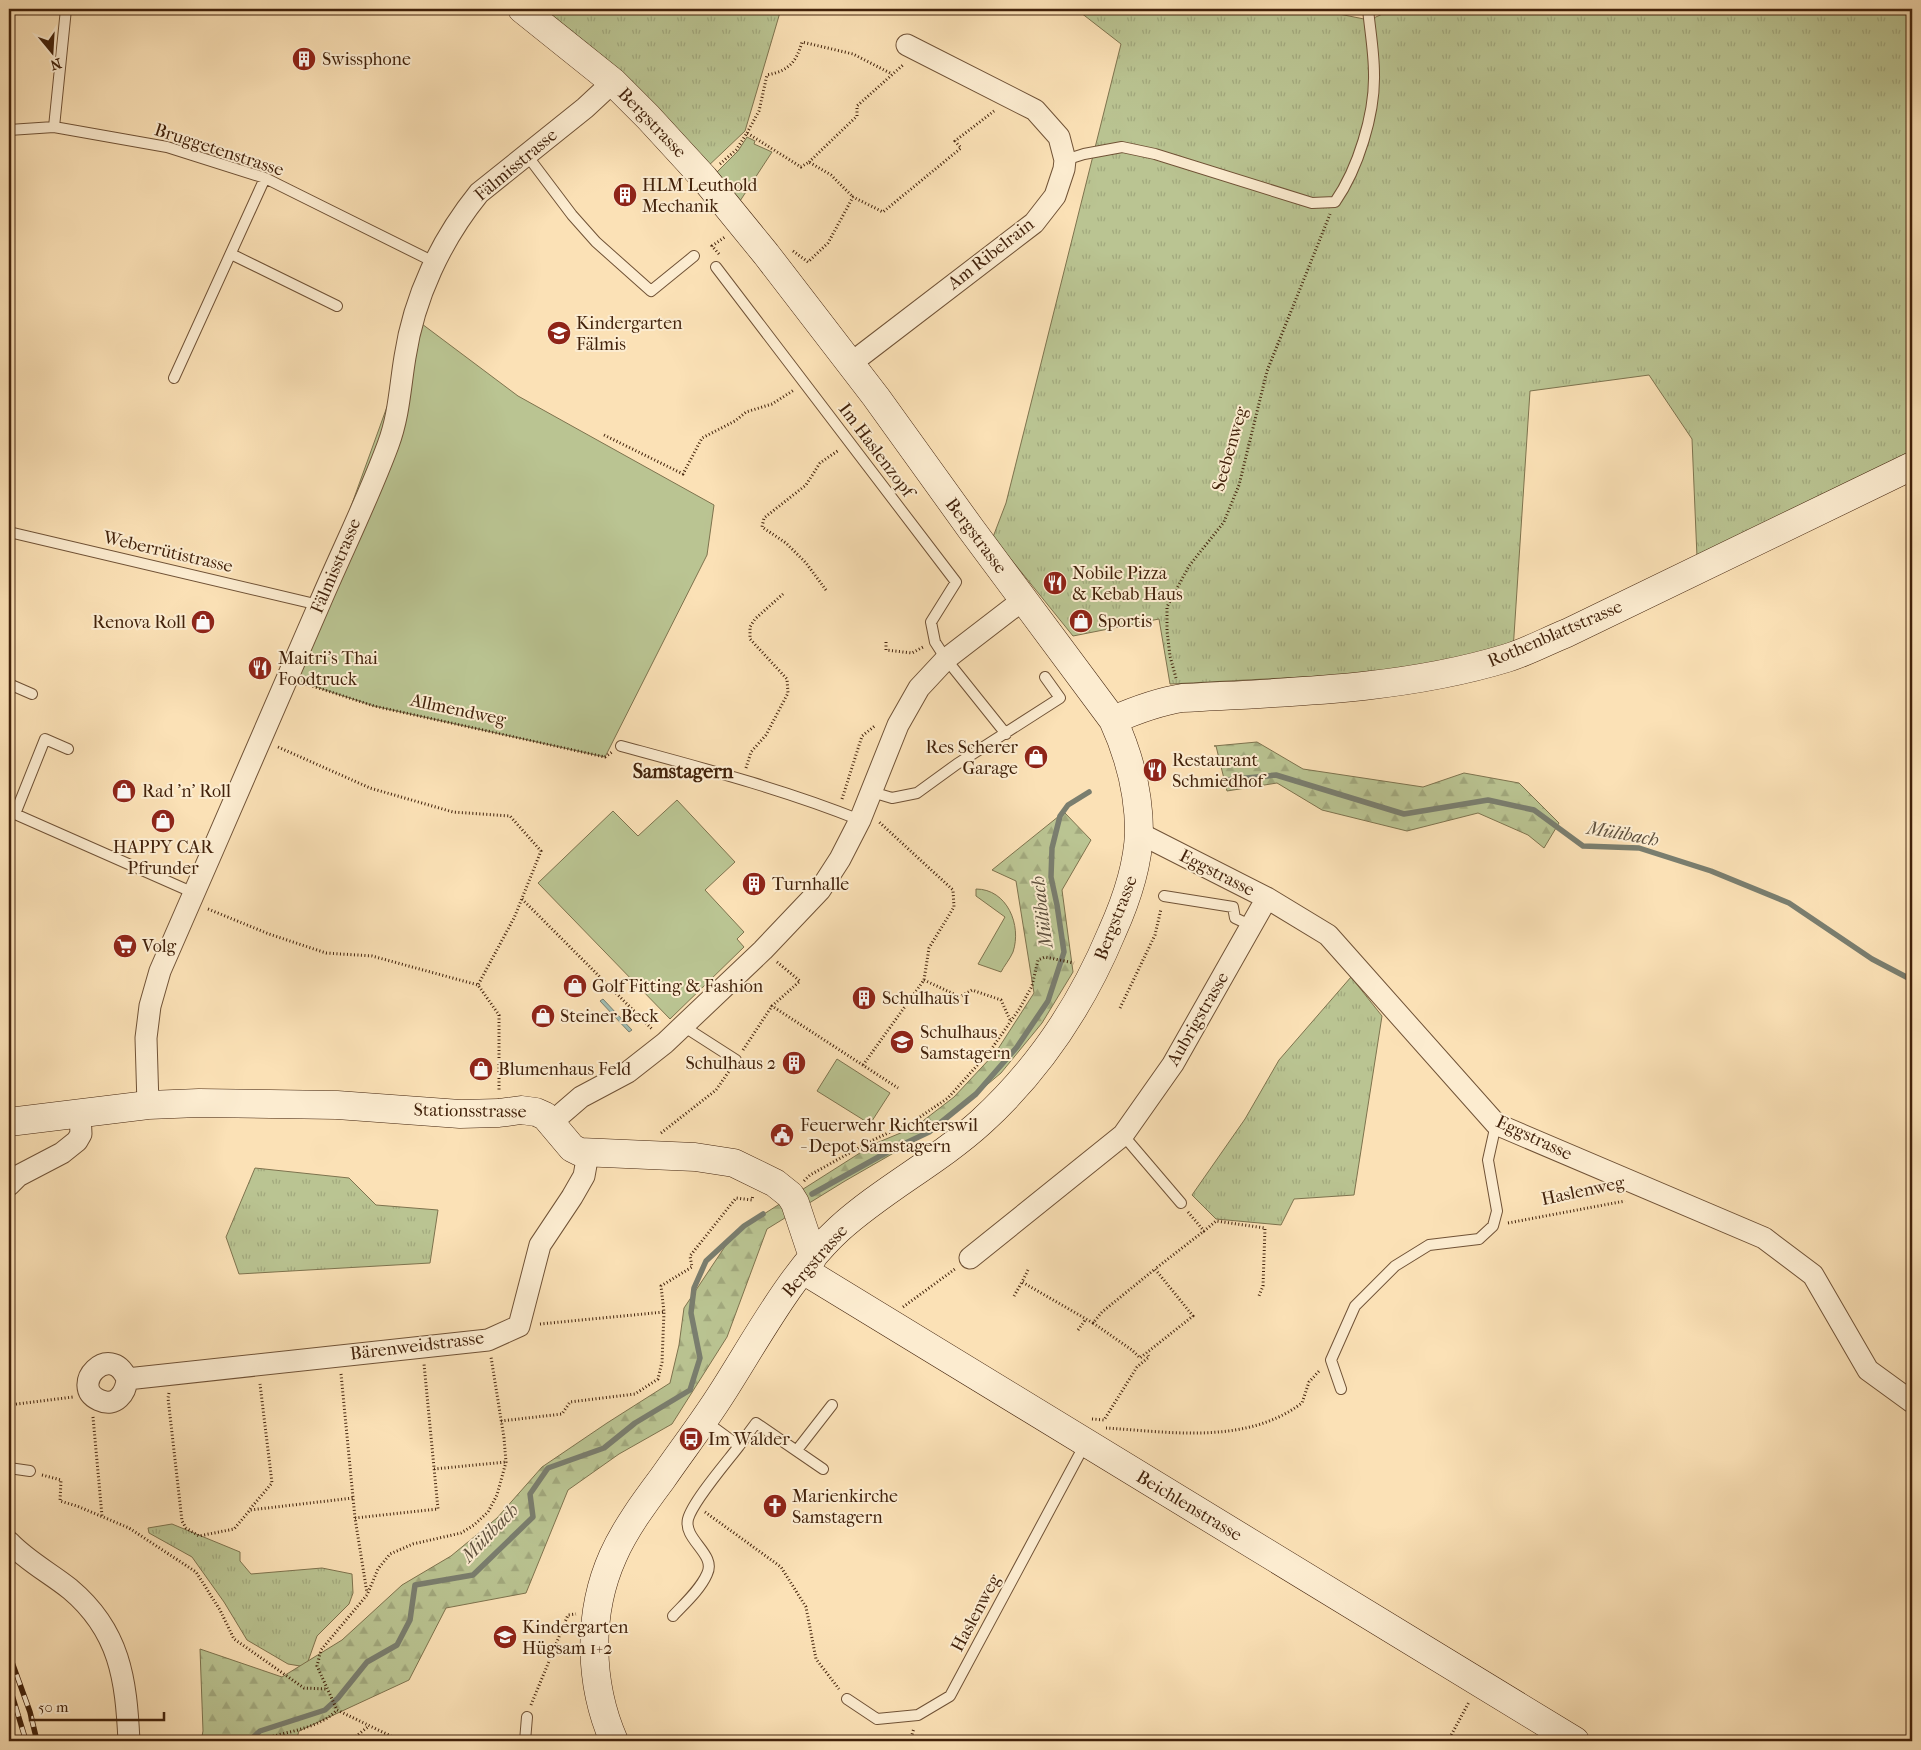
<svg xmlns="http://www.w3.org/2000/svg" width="1921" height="1750" font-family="'IM FELL French Canon',serif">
<defs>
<pattern id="grass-tufts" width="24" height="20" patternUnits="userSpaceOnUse" patternTransform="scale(1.25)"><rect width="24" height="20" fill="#bac492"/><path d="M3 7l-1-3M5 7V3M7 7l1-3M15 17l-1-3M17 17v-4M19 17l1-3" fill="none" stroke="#a1a87d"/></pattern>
<pattern id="forest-firs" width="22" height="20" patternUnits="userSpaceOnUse" patternTransform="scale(1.25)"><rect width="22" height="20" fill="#bac492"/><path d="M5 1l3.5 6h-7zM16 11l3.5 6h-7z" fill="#a1a87d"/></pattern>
</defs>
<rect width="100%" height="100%" fill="#fbe1b6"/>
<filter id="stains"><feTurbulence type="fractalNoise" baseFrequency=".004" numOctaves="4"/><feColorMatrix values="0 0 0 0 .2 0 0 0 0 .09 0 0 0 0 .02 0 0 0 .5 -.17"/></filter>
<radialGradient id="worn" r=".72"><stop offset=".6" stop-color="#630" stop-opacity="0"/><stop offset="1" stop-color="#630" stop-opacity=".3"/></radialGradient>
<path fill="url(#grass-tufts)" stroke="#7e734e" d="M538 9H781L745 131 705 169Z
M1076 9H1314L1369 20 1394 9H1912V454L1697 557 1692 439 1649 375 1530 391 1512 666 1170 684 1159 619 1073 636 993 537 1006 503 1121 44Z
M1351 977 1382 1016 1354 1195 1294 1199 1281 1225 1216 1219 1192 1195 1245 1119 1279 1060Z
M255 1168 349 1178 376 1205 438 1210 430 1263 239 1274 226 1237Z
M172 1524 240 1552V1561L251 1574 322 1568 352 1574 353 1593 349 1604 317 1636 306 1667 288 1664 247 1640 224 1602 192 1557 149 1533 148 1528Z"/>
<path fill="url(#forest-firs)" stroke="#7e734e" d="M1257 742 1303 769 1423 787 1464 773 1519 783 1559 823 1544 848 1528 835 1478 813 1407 831 1322 810 1277 783 1227 791 1216 746H1214Z
M1064 812 1091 840 1062 890 1073 972 1042 1023 1001 1073 932 1131 845 1181 767 1229 727 1337 672 1424 619 1454 568 1490 526 1593 446 1608 409 1680 299 1731 296 1741H201L203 1731 200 1649 282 1677 342 1640 402 1585 451 1556 497 1518 542 1467 607 1423 670 1383 679 1345 684 1308 734 1233 874 1144 915 1127 954 1097 996 1052 1034 993 1016 881 992 870Z"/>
<path fill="#bac492" stroke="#7e734e" d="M747 137 755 141 754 144 772 152 740 201 717 172 738 151Z
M418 321 518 396 714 505 707 555 605 757 374 706 289 678Z
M677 800 735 862 705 890 744 932 737 939 744 947 670 1019 538 883 613 811 638 836Z
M976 889C1007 889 1022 925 1013 952 1010 959 1004 966 1001 972L978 964 1005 917 976 896Z
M837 1059 890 1093 870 1124 817 1091Z"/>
<path fill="#9fbcb2" stroke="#7a7e6f" d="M603 999 632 1030 629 1032 600 1001Z"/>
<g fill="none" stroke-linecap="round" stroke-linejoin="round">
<path stroke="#7a7e6f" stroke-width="5.5" d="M1226 780 1276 775 1404 814 1488 800 1534 810 1583 846 1639 848 1711 871 1789 903 1872 959 1912 980
M812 1194 891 1150 929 1132 976 1094 1017 1047 1048 1001 1064 952 1057 905 1051 877 1052 848 1060 816 1068 805 1089 792
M249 1741 260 1731 325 1710 338 1698 367 1662 397 1645 410 1620 415 1585 473 1575 533 1517 530 1494 548 1468 604 1448 635 1423 690 1390 700 1358 691 1313 694 1288 706 1261 744 1226 763 1214"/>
<g stroke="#705236" stroke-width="12">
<path id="lane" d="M54 127 66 9
M9 130 54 127 167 147 265 178 434 262
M526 154 572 215 596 242 651 291 694 256
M1065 160 1084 154 1122 147 1155 154 1312 203 1335 202C1358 169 1375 114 1374 74 1374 52 1370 30 1368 9
M231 254 337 306
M716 267 956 582 931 622 935 642 946 659 1006 734
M174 378 265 178
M9 532 319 605
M9 684 32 694
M621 746C702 768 783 789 860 820
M68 749 45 739 15 814 194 893
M872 792 892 798 917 793 957 764 1060 698 1045 677
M1164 896 1233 907 1235 918 1252 926
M683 1026 736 1060
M1123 1135 1181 1203
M1341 1389 1331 1360 1355 1306 1395 1266 1429 1245 1479 1239 1493 1226 1497 1211 1488 1160 1496 1124
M705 1421 739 1446 756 1423 823 1469
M797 1450 832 1405
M9 1468 30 1471
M673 1616C684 1604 700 1590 707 1574 717 1554 683 1540 688 1519 693 1501 726 1463 739 1446
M847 1699 877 1719 918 1715 950 1696 1085 1444
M525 1741 527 1717"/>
</g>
<g stroke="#705236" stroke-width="23">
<path id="street" d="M850 364 1034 223 1055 196 1064 169 1065 160 1059 137 1035 110 907 45
M1139 833 1267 898 1328 935 1496 1124 1764 1238 1813 1275 1868 1370 1912 1402
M148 1105 146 1038 150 1006 160 971C213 849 267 727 319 605 342 551 368 499 388 445 399 416 400 387 405 357 414 297 441 240 479 193L585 108 613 82
M552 1122 581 1097 628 1072 665 1043 763 950 820 890 840 859 860 820 898 725 919 688 946 659 1024 599
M9 1185 18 1176 62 1153 77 1141 81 1134 80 1113
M970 1258 1123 1135 1173 1064 1267 898
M127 1379C126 1393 116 1408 99 1400 68 1386 110 1340 127 1379L488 1340 519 1326 540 1245 572 1197 584 1176 588 1154
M9 1542C27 1561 50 1573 70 1589 120 1631 126 1679 129 1741"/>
</g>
<g stroke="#42220b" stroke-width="29">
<path id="secondary" d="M522 9 613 82 648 117 704 178 766 254 876 397 971 529 1113 720C1129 755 1139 792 1139 832 1138 867 1126 901 1112 932 1082 1004 1039 1069 981 1122 937 1162 883 1189 839 1229 792 1272 756 1340 722 1393 703 1423 682 1450 662 1479 644 1503 625 1529 613 1556 587 1614 589 1684 614 1741
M1113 720C1136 710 1157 702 1182 698 1291 692 1402 690 1507 658 1527 652 1547 641 1567 633L1912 466
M9 1122 148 1105 199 1103 337 1105 460 1114 499 1113 521 1110 536 1112 545 1116 572 1148 580 1152 695 1157 734 1163 775 1183 790 1195 795 1203 813 1257
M803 1270 1575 1741"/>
</g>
<path stroke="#42220b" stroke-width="3" stroke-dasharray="1 2.5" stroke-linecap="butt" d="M747 133 759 111 767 75C788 71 796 63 802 42L853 54 892 74
M809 162 857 116V106L904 64
M720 164 736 150 747 133 801 167 809 162 831 175 853 197
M793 251 808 262 828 243 853 197 883 212 961 148 955 141 994 111
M719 254 712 246 725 237
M604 435 683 474 702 438 735 421 746 412 772 404 794 390
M826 590 806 563 786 543 762 527 764 518 806 485 820 463 839 450
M886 642V650L912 653 923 647
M1176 678 1170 656 1167 631V607L1189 566 1224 522 1239 485 1267 371 1330 214
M306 684 374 706 605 757 612 752
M278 747 370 788 453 812 510 816 541 851 514 918 478 985
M746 768 751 752 766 735 788 693 787 679 750 639V627L755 619 783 594
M842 799 862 736 876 725
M522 899 653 1030
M208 909 269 934 326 953 372 956 478 985 499 1015V1092
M777 962 800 981 772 1006 898 1088
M924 980 960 997 972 990 1001 1000 1011 1022
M1120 1008 1155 935 1161 909
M743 1050 772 1006
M863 1065 924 980 929 948 954 907 953 890 878 821
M661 1133 716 1090 730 1070
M804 1181 810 1175 871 1141 914 1121 948 1098 990 1051 1020 1008 1032 986 1038 960 1045 957 1074 963
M1188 1212 1204 1231 1216 1221 1265 1228 1263 1286 1259 1296
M1508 1223 1625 1201
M1028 1270 1022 1282 1093 1323 1102 1312 1155 1269
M1014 1296 1022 1282
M903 1307 955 1269
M1093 1323 1132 1350 1140 1358 1193 1316 1155 1269 1204 1231
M540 1324 664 1312 661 1286 692 1267 690 1256 736 1198 752 1200 753 1195
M1078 1330 1086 1319
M341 1374 355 1518 367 1593
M169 1393 168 1398 182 1521 186 1528 199 1536 234 1529 250 1510 353 1498
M9 1405 73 1397
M93 1417 102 1516
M1092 1419 1104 1420 1137 1367 1149 1357 1147 1353
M501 1421 562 1414 570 1402 635 1394 658 1379 662 1362 664 1312
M1106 1428C1171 1432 1246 1445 1302 1403L1309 1382 1320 1370
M434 1469 506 1462
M42 1475 61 1480 60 1501 77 1506 129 1528 196 1572 220 1610 234 1639 304 1688 326 1689
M250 1509 272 1483 260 1384
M705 1512 781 1567 806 1607 816 1659 839 1689
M355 1518 438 1509 424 1364
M531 1705 568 1615 576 1614
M264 1741 270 1737C292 1731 321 1727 337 1710
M350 1741 369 1726
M401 1741 337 1710 317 1666 321 1650 367 1595 378 1569 390 1554 413 1544 461 1533 474 1525 488 1512 497 1495 506 1462 504 1438 491 1357
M910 1741 914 1728
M1448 1741 1469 1702"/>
<use href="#lane" stroke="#fcecd0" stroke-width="10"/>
<use href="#street" stroke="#fcecd0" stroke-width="21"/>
<use href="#secondary" stroke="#fcecd0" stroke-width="28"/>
<g stroke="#42220b" stroke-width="5.5">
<path id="rail" d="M9 1654 30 1712 37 1741
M9 1685 26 1741"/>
</g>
<use href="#rail" stroke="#fcecd0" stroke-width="4" stroke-dasharray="11" stroke-linecap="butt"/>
</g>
<defs>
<g id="building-disc" transform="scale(1.25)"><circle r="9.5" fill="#8f2418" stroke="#fcecd0"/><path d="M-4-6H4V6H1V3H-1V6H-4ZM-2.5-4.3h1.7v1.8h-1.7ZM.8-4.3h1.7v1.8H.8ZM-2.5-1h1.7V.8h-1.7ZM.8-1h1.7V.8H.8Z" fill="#fff"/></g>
<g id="school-disc" transform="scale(1.25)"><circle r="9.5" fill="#8f2418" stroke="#fcecd0"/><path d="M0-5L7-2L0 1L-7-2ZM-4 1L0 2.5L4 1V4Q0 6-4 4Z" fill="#fff"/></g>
<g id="restaurant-disc" transform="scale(1.25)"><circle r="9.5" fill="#8f2418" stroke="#fcecd0"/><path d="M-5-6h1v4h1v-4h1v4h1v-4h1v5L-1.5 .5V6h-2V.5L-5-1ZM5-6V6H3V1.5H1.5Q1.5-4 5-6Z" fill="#fff"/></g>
<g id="shop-disc" transform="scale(1.25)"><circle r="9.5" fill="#8f2418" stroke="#fcecd0"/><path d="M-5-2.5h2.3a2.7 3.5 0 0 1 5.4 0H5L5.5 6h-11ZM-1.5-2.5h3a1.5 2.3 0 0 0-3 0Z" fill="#fff"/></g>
<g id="supermarket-disc" transform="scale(1.25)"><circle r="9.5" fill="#8f2418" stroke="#fcecd0"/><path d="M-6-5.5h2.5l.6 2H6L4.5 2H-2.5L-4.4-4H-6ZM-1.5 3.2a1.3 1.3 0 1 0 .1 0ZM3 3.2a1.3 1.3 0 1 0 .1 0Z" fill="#fff"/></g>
<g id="civic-disc" transform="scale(1.25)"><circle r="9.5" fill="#8f2418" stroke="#fcecd0"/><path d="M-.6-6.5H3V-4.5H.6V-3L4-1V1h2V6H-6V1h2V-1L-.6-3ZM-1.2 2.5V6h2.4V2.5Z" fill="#fff"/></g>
<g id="bus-disc" transform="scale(1.25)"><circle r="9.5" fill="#8f2418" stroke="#fcecd0"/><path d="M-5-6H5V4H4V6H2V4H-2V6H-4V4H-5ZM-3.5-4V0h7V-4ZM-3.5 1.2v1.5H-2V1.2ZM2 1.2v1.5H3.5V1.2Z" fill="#fff"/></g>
<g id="church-disc" transform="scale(1.25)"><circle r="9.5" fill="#8f2418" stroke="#fcecd0"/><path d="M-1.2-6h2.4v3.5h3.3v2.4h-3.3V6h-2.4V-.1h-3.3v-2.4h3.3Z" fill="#fff"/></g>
</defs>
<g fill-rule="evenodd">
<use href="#building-disc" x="304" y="59"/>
<use href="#building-disc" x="625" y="195"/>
<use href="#school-disc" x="559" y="333"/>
<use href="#restaurant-disc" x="1055" y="583"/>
<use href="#shop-disc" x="1081" y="621"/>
<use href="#shop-disc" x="203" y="622"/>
<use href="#restaurant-disc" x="260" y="668"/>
<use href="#shop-disc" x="1036" y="757"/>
<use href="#restaurant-disc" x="1155" y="770"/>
<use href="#shop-disc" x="124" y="791"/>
<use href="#shop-disc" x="163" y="821"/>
<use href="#building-disc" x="754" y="884"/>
<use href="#supermarket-disc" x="125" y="946"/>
<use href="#shop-disc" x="575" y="986"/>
<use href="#building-disc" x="864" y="998"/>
<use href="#shop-disc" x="543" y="1016"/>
<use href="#school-disc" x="902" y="1042"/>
<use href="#building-disc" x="794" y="1063"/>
<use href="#shop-disc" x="481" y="1069"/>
<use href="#civic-disc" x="782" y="1135"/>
<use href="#bus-disc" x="691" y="1439"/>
<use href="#church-disc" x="775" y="1506"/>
<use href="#school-disc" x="505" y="1637"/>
</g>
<g text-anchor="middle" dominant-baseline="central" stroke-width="4" stroke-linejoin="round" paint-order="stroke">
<g font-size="18" fill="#42220b" stroke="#fcecd0" text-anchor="start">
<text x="322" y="59">Swissphone</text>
<text x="642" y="185">HLM Leuthold<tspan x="642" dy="21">Mechanik</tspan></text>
<text x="576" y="323">Kindergarten<tspan x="576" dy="21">Fälmis</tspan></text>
<text x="1072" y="573">Nobile Pizza<tspan x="1072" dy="21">&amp; Kebab Haus</tspan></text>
<text x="1098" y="621">Sportis</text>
<text x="186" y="622" text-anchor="end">Renova Roll</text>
<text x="278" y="658">Maitri's Thai<tspan x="278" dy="21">Foodtruck</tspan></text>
<text x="1018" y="747" text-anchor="end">Res Scherer<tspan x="1018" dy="21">Garage</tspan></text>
<text x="1172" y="760">Restaurant<tspan x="1172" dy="21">Schmiedhof</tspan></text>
<text x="142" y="791">Rad 'n' Roll</text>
<text x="163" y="847" text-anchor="middle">HAPPY CAR<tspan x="163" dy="21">Pfrunder</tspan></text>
<text x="772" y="884">Turnhalle</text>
<text x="142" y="946">Volg</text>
<text x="592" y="986">Golf Fitting &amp; Fashion</text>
<text x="882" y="998">Schulhaus 1</text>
<text x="560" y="1016">Steiner Beck</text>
<text x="920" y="1032">Schulhaus<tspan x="920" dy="21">Samstagern</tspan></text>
<text x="776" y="1063" text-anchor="end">Schulhaus 2</text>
<text x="498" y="1069">Blumenhaus Feld</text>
<text x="800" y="1125">Feuerwehr Richterswil<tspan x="800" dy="21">- Depot Samstagern</tspan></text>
<text x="708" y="1439">Im Walder</text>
<text x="792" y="1496">Marienkirche<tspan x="792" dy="21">Samstagern</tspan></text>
<text x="522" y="1627">Kindergarten<tspan x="522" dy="21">Hügsam 1+2</tspan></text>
</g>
<g font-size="18" fill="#42220b" stroke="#fcecd0">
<text transform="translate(652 123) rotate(46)">Bergstrasse</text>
<text transform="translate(219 150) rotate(18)">Bruggetenstrasse</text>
<text transform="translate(516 165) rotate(-40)">Fälmisstrasse</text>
<text transform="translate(991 254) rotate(-38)">Am Ribelrain</text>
<text transform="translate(1230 449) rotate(-74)">Seebenweg</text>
<text transform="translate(876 450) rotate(53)">Im Haslenzopf</text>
<text transform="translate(976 536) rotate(53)">Bergstrasse</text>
<text transform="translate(168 552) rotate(13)">Weberrütistrasse</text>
<text transform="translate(336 566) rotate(-67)">Fälmisstrasse</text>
<text transform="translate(1555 634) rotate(-23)">Rothenblattstrasse</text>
<text transform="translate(458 710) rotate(12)">Allmendweg</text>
<text transform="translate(1217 873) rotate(27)">Eggstrasse</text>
<text transform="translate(1116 918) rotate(-69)">Bergstrasse</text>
<text transform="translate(1198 1019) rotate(-60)">Aubrigstrasse</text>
<text transform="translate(470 1111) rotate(1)">Stationsstrasse</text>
<text transform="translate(1534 1138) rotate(25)">Eggstrasse</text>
<text transform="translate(1583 1191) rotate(-12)">Haslenweg</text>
<text transform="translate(815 1261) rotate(-49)">Bergstrasse</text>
<text transform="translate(417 1346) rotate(-7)">Bärenweidstrasse</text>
<text transform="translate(1189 1506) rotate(31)">Beichlenstrasse</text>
<text transform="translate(976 1613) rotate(-62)">Haslenweg</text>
</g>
<g font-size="19" font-style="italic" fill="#5e503d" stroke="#fcecd0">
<text transform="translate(1623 834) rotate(10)">Mülibach</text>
<text transform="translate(1042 912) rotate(-97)">Mülibach</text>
<text transform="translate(490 1533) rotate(-46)">Mülibach</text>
</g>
<g font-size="20" font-weight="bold" fill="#42220b" stroke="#fcecd0">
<text x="683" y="771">Samstagern</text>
</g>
</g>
<rect width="1921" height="1750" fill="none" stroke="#fbe1b6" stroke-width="30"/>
<rect x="10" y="10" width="1901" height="1730" fill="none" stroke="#42220b" stroke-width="2.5"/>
<rect x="15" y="15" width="1891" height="1720" fill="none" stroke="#42220b"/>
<g transform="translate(52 52) rotate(162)" stroke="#fcecd0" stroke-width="4" paint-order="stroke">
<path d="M0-4L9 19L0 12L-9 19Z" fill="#42220b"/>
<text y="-8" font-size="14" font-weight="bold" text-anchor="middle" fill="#42220b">N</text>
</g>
<path d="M30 1712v8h134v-8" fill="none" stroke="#42220b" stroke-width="2.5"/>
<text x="38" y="1712" font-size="15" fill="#42220b" stroke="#fcecd0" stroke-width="4" paint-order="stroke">50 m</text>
<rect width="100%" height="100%" filter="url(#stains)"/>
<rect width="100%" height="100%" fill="url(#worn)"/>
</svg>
